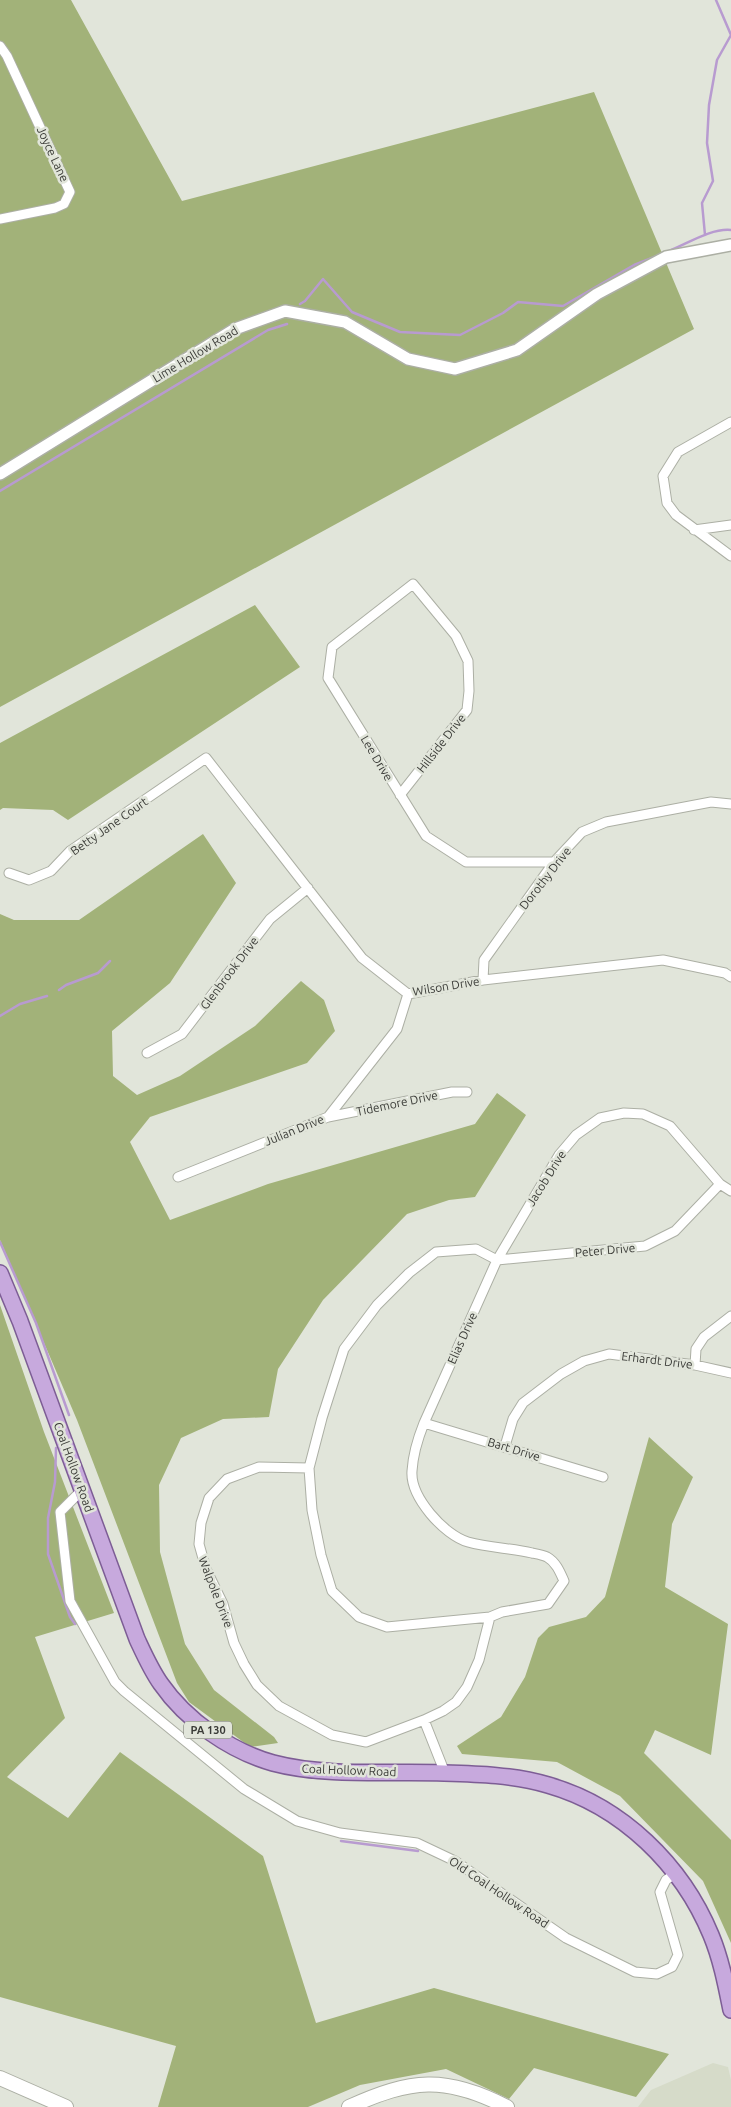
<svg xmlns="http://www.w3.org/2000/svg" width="731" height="2107" font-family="Ubuntu,sans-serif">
<rect width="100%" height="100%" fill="#e1e5da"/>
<path fill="#d6dbc9" d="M713 2063 728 2067 731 2080V2107H638L651 2090Z"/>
<path fill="#a2b279" d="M0 0H71L182 201 594 92 694 329 0 707Z
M255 605 300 667 68 820 53 810 3 808 0 810V743Z
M203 834 236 883 170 983 112 1031 113 1076 137 1095 180 1076 255 1026 301 981 324 1000 335 1031 307 1063 150 1117 130 1142 170 1220 268 1184 475 1124 497 1093 526 1115 475 1197 449 1200 407 1214 323 1300 278 1369 269 1417 223 1419 181 1438 159 1485 160 1552 185 1644 214 1690 274 1737 278 1743 250 1747 189 1702 177 1683 77 1420 0 1240V914L14 920H79Z
M0 1305 44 1432 114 1613 35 1637 65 1718 7 1777 68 1818 120 1752 263 1856 316 2023 434 1988 669 2054 636 2097 534 2068 509 2099 446 2069 360 2085 308 2107H158L176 2046 0 1997Z
M649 1437 693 1477 672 1524 665 1587 728 1624 711 1755 655 1730 644 1753 731 1840V1943L703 1881 620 1796 557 1762 462 1754 457 1746 501 1717 525 1677 538 1638 549 1627 586 1617 605 1597Z"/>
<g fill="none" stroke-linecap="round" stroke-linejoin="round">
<path stroke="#b89bd0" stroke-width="2.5" d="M705 235 702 203 713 181 707 143 709 105 717 60 731 35 716 0
M669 251C687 244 711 228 731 230
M300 304 305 301 323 279 352 312 400 332 460 335 503 313 518 302 563 306 634 265 657 256
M0 491 268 330 287 324
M59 990 66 985 98 973 110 961
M0 1016 20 1004 47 996
M0 1242 36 1323 69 1415
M56 1448 55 1482 48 1518V1554L70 1617 75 1624
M341 1841 418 1851"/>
<g stroke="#acafa4" stroke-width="11">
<path id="minor" d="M0 46 7 56 70 192 64 204 55 208 0 219
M731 422 678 452 663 476 667 503 676 515 731 556
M694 530 731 525
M400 795 467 710 469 691 468 661 456 636 413 584 332 647 328 678 426 836 466 862H554
M9 873 29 880 51 871 70 851 206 758 362 958 408 994 483 980 663 960 725 973 731 977
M483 980 484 960 554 862 582 832 606 822 711 802 731 804
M147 1053 182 1034 270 919 308 888
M328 1117 452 1092H467
M178 1177 328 1117 397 1029 408 994
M497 1260 476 1249 436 1252 409 1273 377 1305 344 1349 322 1418 309 1468 312 1510 321 1555 332 1591 359 1617 387 1627 490 1617 502 1612 548 1604 564 1581C560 1572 556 1562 547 1557 543 1555 537 1554 532 1553 511 1548 489 1548 468 1542 444 1535 410 1497 412 1471 413 1454 418 1438 424 1423L497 1260 559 1155 576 1135 600 1118 624 1113 643 1114 670 1126 720 1184 731 1191
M497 1260 645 1246 675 1231 720 1184
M695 1365 696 1349 704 1337 731 1316
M424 1423 603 1477
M505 1446 513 1419 523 1403 561 1374 584 1361 609 1354 695 1365 731 1373
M309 1468 259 1467 227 1479 209 1498 201 1523 199 1544 206 1569 223 1604 234 1643 244 1664 257 1685 279 1706 332 1735 366 1742 424 1720 443 1711 456 1702 467 1687 479 1660 490 1617
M83 1489 60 1512 70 1601 115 1682 124 1691 244 1789 297 1821 340 1833 417 1843 455 1861 566 1938 635 1972 657 1974 672 1967 678 1955 660 1892 666 1880 676 1873
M424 1720 445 1773"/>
</g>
<g stroke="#acafa4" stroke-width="14">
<path id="tertiary" d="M0 474 235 329 285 311 345 322 408 359 455 369 517 350 597 294 666 257 731 245"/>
</g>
<g stroke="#acafa4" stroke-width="16">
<path id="secondary" d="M0 2078 66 2107
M349 2107C411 2079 445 2075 507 2107"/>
</g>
<g stroke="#7d5d95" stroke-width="18">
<path id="primary" d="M0 1273 20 1321 137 1639C144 1654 151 1670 161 1684 186 1720 230 1751 273 1763 326 1777 389 1771 444 1773 479 1774 514 1775 548 1785 622 1806 682 1865 711 1935 721 1959 726 1985 731 2010"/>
</g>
<use href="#minor" stroke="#fff" stroke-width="9"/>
<use href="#tertiary" stroke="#fff" stroke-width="11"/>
<use href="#secondary" stroke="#fff" stroke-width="14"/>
<use href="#primary" stroke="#c7a9dd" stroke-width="15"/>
</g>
<g text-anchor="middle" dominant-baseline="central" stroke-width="5" stroke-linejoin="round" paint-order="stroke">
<rect fill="#e1e5da" stroke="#6c6e68" stroke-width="1" x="184" y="1721.5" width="48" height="17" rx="4"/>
<g font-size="11" font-weight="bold" fill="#3a3b37">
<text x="208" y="1730">PA 130</text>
</g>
<g font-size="12" fill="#3a3b37" stroke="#e1e5da">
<text transform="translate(53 154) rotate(65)">Joyce Lane</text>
<text transform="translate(195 354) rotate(-31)">Lime Hollow Road</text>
<text transform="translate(441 743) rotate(-52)">Hillside Drive</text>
<text transform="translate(377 758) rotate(59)">Lee Drive</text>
<text transform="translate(109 826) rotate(-35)">Betty Jane Court</text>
<text transform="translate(545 878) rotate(-52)">Dorothy Drive</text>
<text transform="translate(229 973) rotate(-53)">Glenbrook Drive</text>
<text transform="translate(446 986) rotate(-9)">Wilson Drive</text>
<text transform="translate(397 1103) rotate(-12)">Tidemore Drive</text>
<text transform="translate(294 1130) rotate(-22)">Julian Drive</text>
<text transform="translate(546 1178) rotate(-58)">Jacob Drive</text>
<text transform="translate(605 1250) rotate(-5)">Peter Drive</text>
<text transform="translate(462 1338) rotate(-66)">Elias Drive</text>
<text transform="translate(657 1360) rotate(7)">Erhardt Drive</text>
<text transform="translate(514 1449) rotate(17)">Bart Drive</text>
<text transform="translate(74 1467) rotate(70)">Coal Hollow Road</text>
<text transform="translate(216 1592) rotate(69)">Walpole Drive</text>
<text transform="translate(349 1770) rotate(2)">Coal Hollow Road</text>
<text transform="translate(499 1892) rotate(34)">Old Coal Hollow Road</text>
</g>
</g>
</svg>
